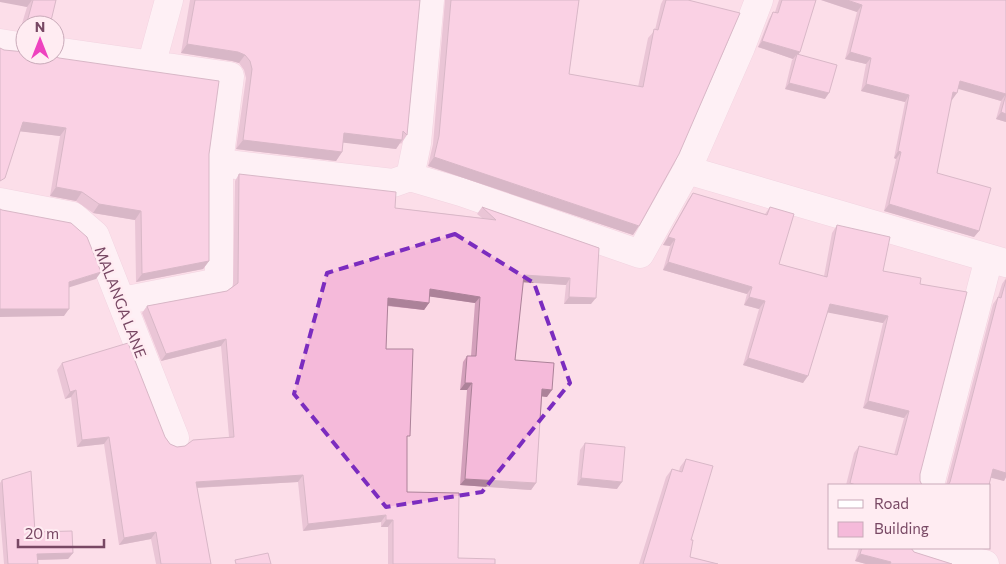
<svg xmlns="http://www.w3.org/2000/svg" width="1006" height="564" font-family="Commissioner,sans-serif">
<rect width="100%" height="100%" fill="#fee4ed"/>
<path fill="#fbd8e5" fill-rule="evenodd" d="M0 0H1006V564H0ZM25 25H55V55H25ZM830 485H990V548H830Z"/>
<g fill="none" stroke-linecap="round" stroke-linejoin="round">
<g stroke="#e5c1d2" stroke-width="29">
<path id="minor" d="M0 43 25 47
M55 51 230 76 219 163V282L122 301
M151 66 169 0
M219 163 393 183 410 177 417 143 430 0
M687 170 1006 263
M410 177 461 192 640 254 687 170 741 47 759 0
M0 202 73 216 95 235 175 438
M930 485 989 258
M919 548 985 564"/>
</g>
<use href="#minor" stroke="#fff" stroke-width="28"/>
</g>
<path fill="#d3a0bb" d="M0 0H56L20 30 27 7Z
M190 0H420L407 135 401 144 400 143 396 149 343 142 342 152 336 161 236 149 246 78 244 70 239 63 232 61 181 53Z
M445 0H579L569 74 638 87 648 38 655 30 661 4 663 0H688L633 235 428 166 433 144Z
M779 0H816L798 54 825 99 785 89 792 60 793 59 758 47 769 19 773 12H775Z
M821 0H1006V122L996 119 1001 101 958 88 951 100 937 173 979 231 974 237 884 211 896 159 894 158 905 102 861 91 866 64 845 59 857 12Z
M0 48 209 154V261L203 269 136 282 135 220 93 213 76 201 50 196 60 136 20 131Z
M239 174 395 208 482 218 477 214 482 207 599 248 591 304H564L566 285 523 282 515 360 547 397 542 396 536 483 531 490 460 485 467 390H460L463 362 467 356H471L475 303 429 296V303L424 310 387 306 386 349 407 441V492L458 558 495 564H388V527H381V522L303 531 298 482 197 488 211 564H156L151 539 119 545 104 444 77 447 71 397 65 399 57 370 62 363 165 437 170 444 177 447 185 446 229 437 221 346 161 361 142 313 147 306 227 291 233 286 235 181Z
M693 193 765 214 770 207 779 264 824 276 832 233 837 225 883 271 920 284V481L922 485H846L854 453 859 446 894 455 904 418 863 408 883 323 828 312 803 383 743 365 759 309 744 305 747 294 663 270 670 246 663 245 688 200Z
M1006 278V477L1004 481 991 477 989 485H946L993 304 998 297 1002 284Z
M585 443 617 489 577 485 580 450Z
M686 459 691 540 690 557 718 564H639L666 477 672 469 679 471 680 467Z
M2 480 35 532 73 553 68 559 38 560V564H4L0 514V483Z
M859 548H911L914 552 952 564H866L855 561Z"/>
<path fill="#ac8299" d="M0 0H32L27 7 0 2Z
M821 0H847L862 5 857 12Z
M27 22 37 25H25V32L20 30Z
M762 41 800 52 796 58 797 54 793 59 758 47Z
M187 44 238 52 245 55 239 63 232 61 181 53Z
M850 52 871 58 866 64 845 59Z
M960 81 1006 94 1001 101 955 88Z
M789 83 829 93 825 99 785 89Z
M866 84 909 95 905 102 861 91Z
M953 92 957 93 952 100 948 99Z
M1001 112 1006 114V122L996 119Z
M23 122 66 128 60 136 17 131Z
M344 133 402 140 396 149 338 142Z
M243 140 342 152 336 161 236 149Z
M898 151 901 152 896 159 894 158Z
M434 157 639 226 633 235 428 166Z
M56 187 82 192 76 201 50 196Z
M99 204 141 211 135 220 93 213Z
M889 204 979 231 974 237 884 211Z
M668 237 675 239 670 246 663 245Z
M209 261 203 269 136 282 142 274Z
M668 262 752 287 747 294 663 270Z
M101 272 96 279 64 289 69 282Z
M524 275 570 278 566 285 519 282Z
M430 289 480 297 475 303 426 296Z
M569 297 596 298 591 304H564Z
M749 297 765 301 759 309 744 305Z
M388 298 429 303 424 310 383 305Z
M830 304 888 316 883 323 825 312Z
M0 309H69L64 316 0 317Z
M226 339 221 346 161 361 166 354Z
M748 358 808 376 803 383 743 365Z
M465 383H472L467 390H460Z
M542 389 552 390 547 397 538 396Z
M76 390 71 397 65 399 70 392Z
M868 401 909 411 904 418 863 408Z
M109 437 104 444 77 447 82 440Z
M993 469 1006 473V477L1004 481 988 477Z
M303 475 298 482 191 488 196 482Z
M581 478 622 482 617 489 577 485Z
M465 479 536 483 531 490 460 485Z
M386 515 381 522 303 531 308 524Z
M386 520H393L388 527H381Z
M156 532 151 539 119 545 124 538Z
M73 553 68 559 33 560 37 554Z
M860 554 891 562 890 564H866L855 561Z"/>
<path fill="#f5bada" stroke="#ac8299" d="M33 0H56L50 25H37L27 22Z
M195 0H420L407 135 403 131 402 140 344 133 342 152 243 140 252 69 250 61 245 55 238 52 187 44Z
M451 0H579L569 74 643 87 654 29 658 30 666 0H688L740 13 679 154 639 226 434 157 439 136Z
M782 0H816L800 52 762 41 773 12 778 13Z
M847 0H1006V114L1001 112 1006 94 960 81 957 93 953 92 937 173 991 188 979 231 889 204 901 152 898 151 909 95 866 84 871 58 850 52 862 5Z
M0 48 4 50 25 52V55H52L59 58 219 81 209 154V261L142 274 141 211 99 204 82 192 56 187 66 128 23 122 5 178 0 181Z
M797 54 837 65 829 93 789 83Z
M239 174 396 192 395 208 496 220 482 207 599 248 596 298 569 297 570 278 524 275 515 360 554 363 552 390 542 389 536 483 465 479 472 383H465L467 356H476L480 297 430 289 429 303 388 298 386 349H413L410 436H407V492L459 493 458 558 495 559V564H393V520H386V515L308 524 303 475 196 482 211 564H161L156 532 124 538 109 437 82 440 76 390 70 392 62 363 128 343 165 437 170 444 177 447 185 446 193 440 234 437 226 339 166 354 147 306 227 291 238 283Z
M693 193 767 215 770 207 794 214 779 264 827 277 837 225 890 237 883 271 921 278 920 284 967 292 920 474V481L922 485H856L850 483 859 446 897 455 909 411 868 401 888 316 830 304 808 376 748 358 765 301 749 297 752 287 668 262 675 239 668 237Z
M0 209 2 210 71 223 87 237 101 272 69 282V309H0Z
M1006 280V473L993 469 989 485H948L950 482 998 297 1001 298Z
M585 443 625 447 622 482 581 478Z
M686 459 713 466 691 540H693L690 557 718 564H643L672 469 682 472Z
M31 471 35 532 72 531 73 553 37 554 38 564H8L2 480Z
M862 548H911L914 552 952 564H890L891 562 860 554Z
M268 553 271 564H236L235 560Z"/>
<path d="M0 0H1006V564H0ZM455 234 534 283 570 383 482 492 386 507 294 394 327 273Z" fill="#fee4ed" fill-opacity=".55" fill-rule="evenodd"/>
<path fill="none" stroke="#7b2cbf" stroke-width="4" stroke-dasharray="10 6" stroke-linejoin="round" d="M455 234 534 283 570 383 482 492 386 507 294 394 327 273Z"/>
<g text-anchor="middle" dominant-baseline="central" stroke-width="5" stroke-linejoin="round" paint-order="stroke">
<g font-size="15" fill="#784864" stroke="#ffecf2">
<text transform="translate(121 302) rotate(69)">MALANGA LANE</text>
</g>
</g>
<rect x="828" y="484" width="162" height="65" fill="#ffecf2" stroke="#c9aab9"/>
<rect x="838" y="500" width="25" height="8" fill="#ffffff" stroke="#c9aab9"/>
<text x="874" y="509" font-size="15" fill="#784864">Road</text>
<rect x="838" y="522" width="25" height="15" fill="#f5bada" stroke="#c9aab9"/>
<text x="874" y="534" font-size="15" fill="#784864">Building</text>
<g transform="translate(40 40)"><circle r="24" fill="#ffecf2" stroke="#c9aab9"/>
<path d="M0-4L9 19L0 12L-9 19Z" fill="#ee42bf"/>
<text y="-8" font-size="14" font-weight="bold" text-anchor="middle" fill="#784864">N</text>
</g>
<path d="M18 539v8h86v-8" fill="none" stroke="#784864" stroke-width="2.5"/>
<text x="25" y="539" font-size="15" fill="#784864" stroke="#ffecf2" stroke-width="4" paint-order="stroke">20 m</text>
</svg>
